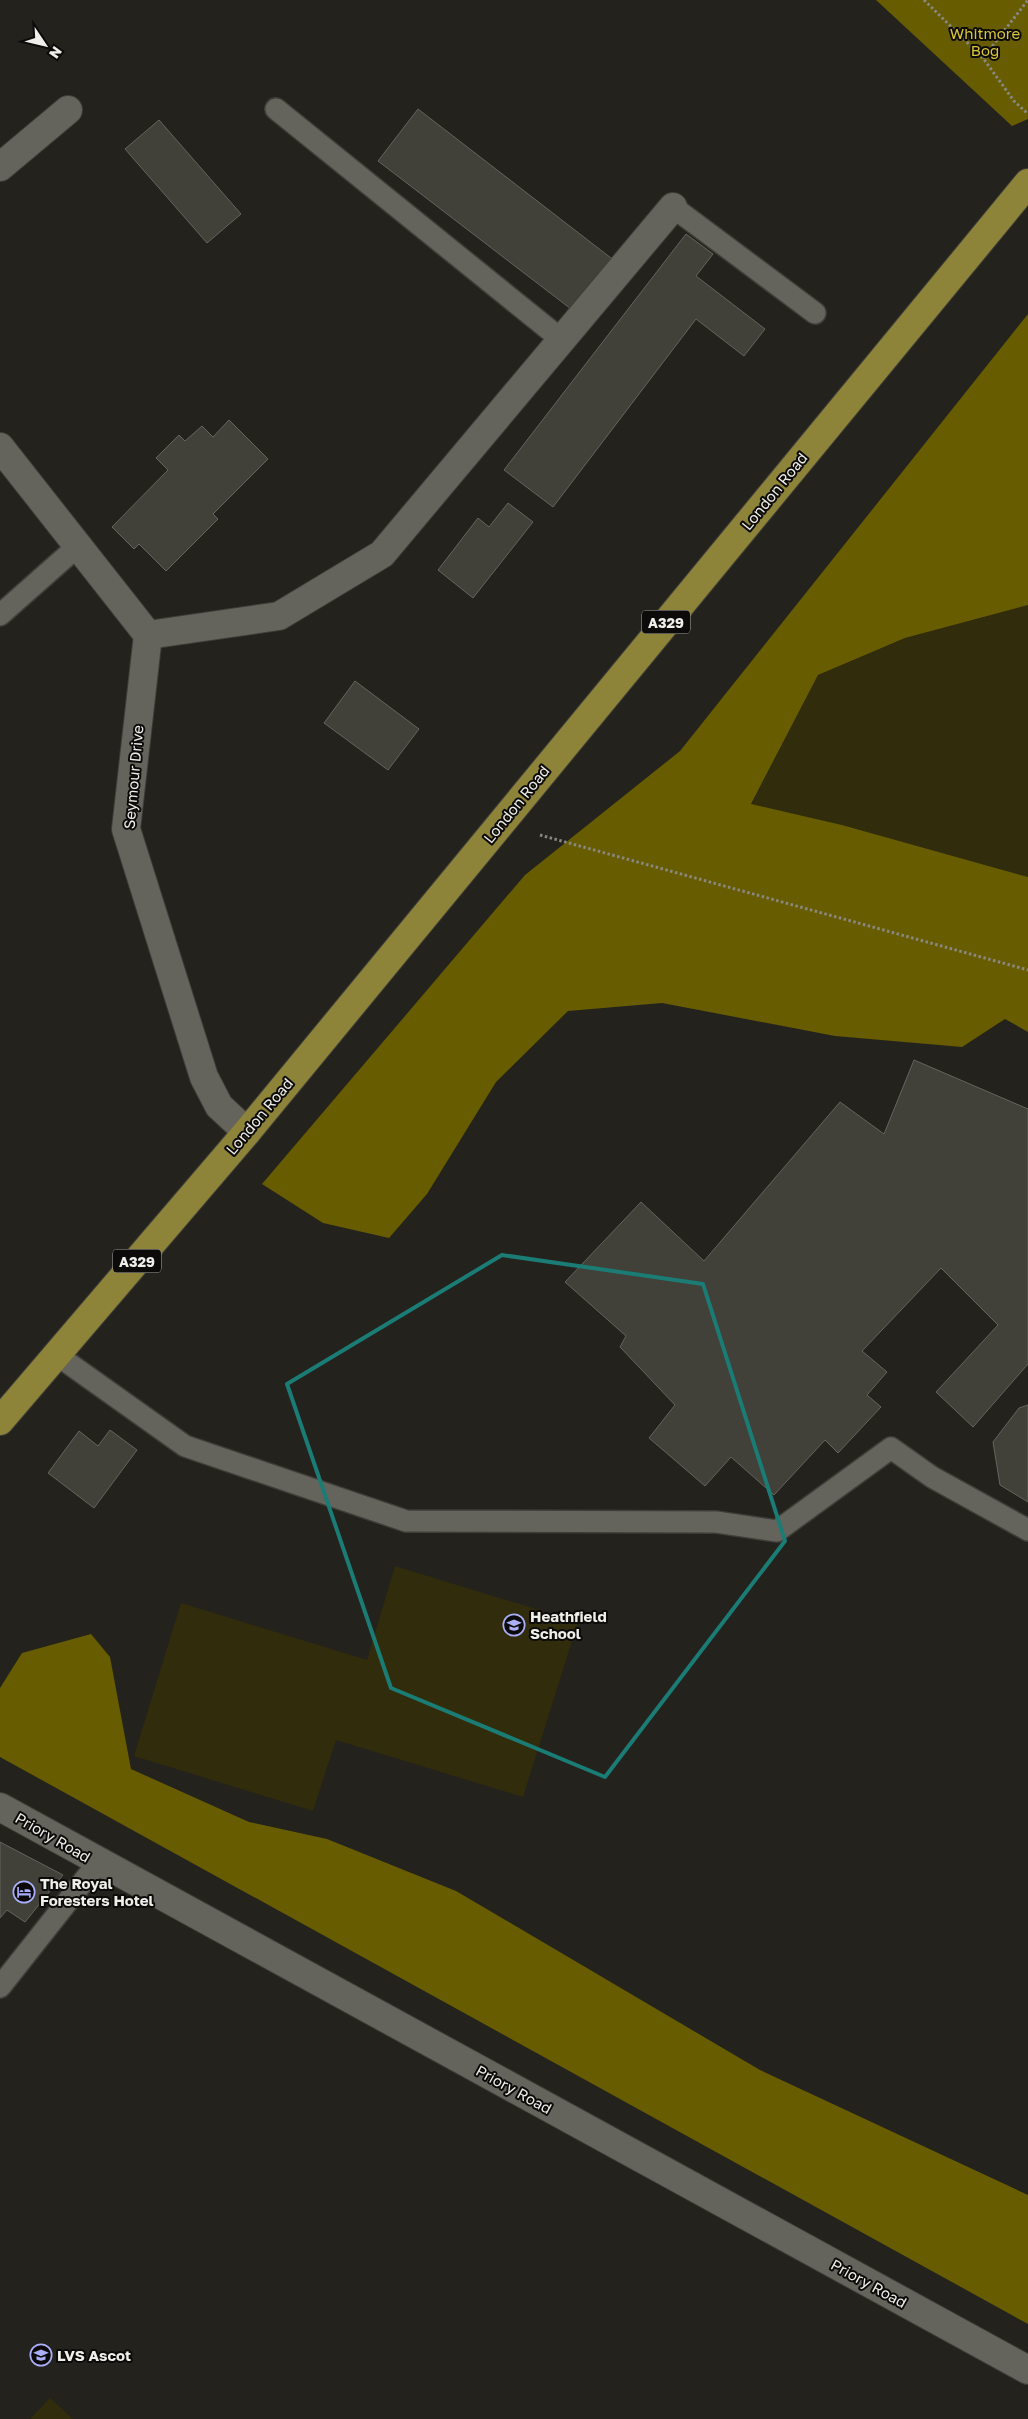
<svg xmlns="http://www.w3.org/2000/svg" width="1028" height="2419" font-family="'Golos Text',sans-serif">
<rect width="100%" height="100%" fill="#23221c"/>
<path fill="#312c0c" d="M1028 605V877L842 825 751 805 818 675 905 638Z
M395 1566 578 1622 523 1797 336 1740 313 1811 134 1756 181 1603 367 1660Z
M50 2398 73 2419H30Z"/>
<path fill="#675c00" d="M876 0H1028V119L1012 126Z
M1028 314V605L905 638 818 675 751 804 842 825 1028 877V1032L1005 1019 962 1047 835 1036 662 1003 568 1011 496 1082 427 1194 389 1238 323 1223 262 1184 525 875 680 751Z
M91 1634 110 1657 131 1769 249 1822 327 1839 456 1891 760 2070 1028 2195V2324L0 1757V1688L22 1653Z"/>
<path fill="#414039" stroke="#65645d" d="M418 109 611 258 571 309 378 161Z
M159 120 241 214 207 243 125 149Z
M686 234 713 254 696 276 765 329 744 356 696 319 553 507 504 470Z
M229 420 268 459 213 514 218 519 166 571 139 544 134 549 112 527 168 470 156 458 179 435 185 441 202 426 213 437Z
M508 503 533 522 473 598 438 570 478 518 489 527Z
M355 681 419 729 388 770 324 723Z
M914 1060 1028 1109V1364L973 1427 936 1392 998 1325 941 1268 862 1351 887 1372 867 1395 881 1407 838 1453 825 1440 774 1495 731 1457 705 1486 649 1438 675 1405 620 1347 626 1336 565 1282 641 1202 704 1261 840 1102 884 1134Z
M1028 1405V1502L1000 1485 993 1442 1019 1408Z
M110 1430 137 1450 94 1508 48 1473 79 1431 98 1446Z
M0 1842 63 1875 25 1922 7 1910 0 1918Z"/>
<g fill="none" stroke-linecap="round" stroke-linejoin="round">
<g stroke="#3e3d38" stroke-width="24">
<path id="service" d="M276 109 562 340
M673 207 815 313
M0 615 78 546
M57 1355 185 1446 406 1521 716 1522 777 1531 891 1448 932 1477 1028 1530
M0 1987 98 1863"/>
</g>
<g stroke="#3e3d38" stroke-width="30">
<path id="minor" d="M0 167 68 110
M0 447 148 635 126 829 204 1077 219 1106 247 1132
M148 635 279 616 382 554 673 207"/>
</g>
<g stroke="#3e3d38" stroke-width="30">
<path id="secondary" d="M0 1807 1028 2370"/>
</g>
<g stroke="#3e3d38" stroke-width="30">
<path id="primary" d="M0 1421 247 1132 1028 183"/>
</g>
<path stroke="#898883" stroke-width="3" stroke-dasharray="2.5 2.5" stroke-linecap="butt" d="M924 0 983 58 1014 101 1028 114
M983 58 1028 0
M540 835 1028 970"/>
<use href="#service" stroke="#65645c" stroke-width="21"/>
<use href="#minor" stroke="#65645c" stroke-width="28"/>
<use href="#secondary" stroke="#65645c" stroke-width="28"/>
<use href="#primary" stroke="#8d8339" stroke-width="28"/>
</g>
<path fill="none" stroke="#1a7c74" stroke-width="4" stroke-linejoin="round" d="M502 1255 703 1284 785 1541 605 1777 391 1688 287 1384Z"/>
<defs>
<g id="school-ring" transform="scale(1.125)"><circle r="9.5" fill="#0c0b09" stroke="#abaffb" stroke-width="1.5"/><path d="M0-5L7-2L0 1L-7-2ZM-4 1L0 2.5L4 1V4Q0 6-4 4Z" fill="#abaffb"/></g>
<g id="hotel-ring" transform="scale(1.125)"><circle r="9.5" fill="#0c0b09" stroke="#abaffb" stroke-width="1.5"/><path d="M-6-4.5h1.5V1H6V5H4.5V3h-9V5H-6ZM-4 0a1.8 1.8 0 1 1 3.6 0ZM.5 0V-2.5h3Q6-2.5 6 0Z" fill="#abaffb"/></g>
</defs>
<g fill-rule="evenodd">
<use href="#school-ring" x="514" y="1625"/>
<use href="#hotel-ring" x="24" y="1892"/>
<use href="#school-ring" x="41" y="2355"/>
</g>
<g text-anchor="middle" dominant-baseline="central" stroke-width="4" stroke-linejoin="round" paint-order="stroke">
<g fill="#0c0b09" stroke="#ababa6" stroke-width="1">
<rect x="642" y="610.5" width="48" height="23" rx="4"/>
<rect x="113" y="1249.5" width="48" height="23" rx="4"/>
</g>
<g font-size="14" font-weight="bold" fill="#efefea">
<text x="666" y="622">A329</text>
<text x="137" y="1261">A329</text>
</g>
<g font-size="15" fill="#d9c63a" stroke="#0c0b09">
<text x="985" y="33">Whitmore<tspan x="985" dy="17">Bog</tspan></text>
</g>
<g font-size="15" fill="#efefea" stroke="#0c0b09">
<text transform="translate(774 491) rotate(-51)">London Road</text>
<text transform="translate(133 777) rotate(-85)">Seymour Drive</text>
<text transform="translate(516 804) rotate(-51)">London Road</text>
<text transform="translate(259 1116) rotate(-50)">London Road</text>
<text transform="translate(53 1837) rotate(30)">Priory Road</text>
<text transform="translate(514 2089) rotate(29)">Priory Road</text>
<text transform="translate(869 2283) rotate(29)">Priory Road</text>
</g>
<g font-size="15" font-weight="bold" fill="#efefea" stroke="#0c0b09" text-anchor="start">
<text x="530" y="1616">Heathfield<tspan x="530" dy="17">School</tspan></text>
<text x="40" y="1883">The Royal<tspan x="40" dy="17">Foresters Hotel</tspan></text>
<text x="57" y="2355">LVS Ascot</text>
</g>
</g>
<g transform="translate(45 45) rotate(125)" stroke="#0c0b09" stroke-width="4" paint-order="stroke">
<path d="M0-4L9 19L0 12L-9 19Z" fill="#efefea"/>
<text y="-8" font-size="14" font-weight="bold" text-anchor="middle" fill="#efefea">N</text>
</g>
</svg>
